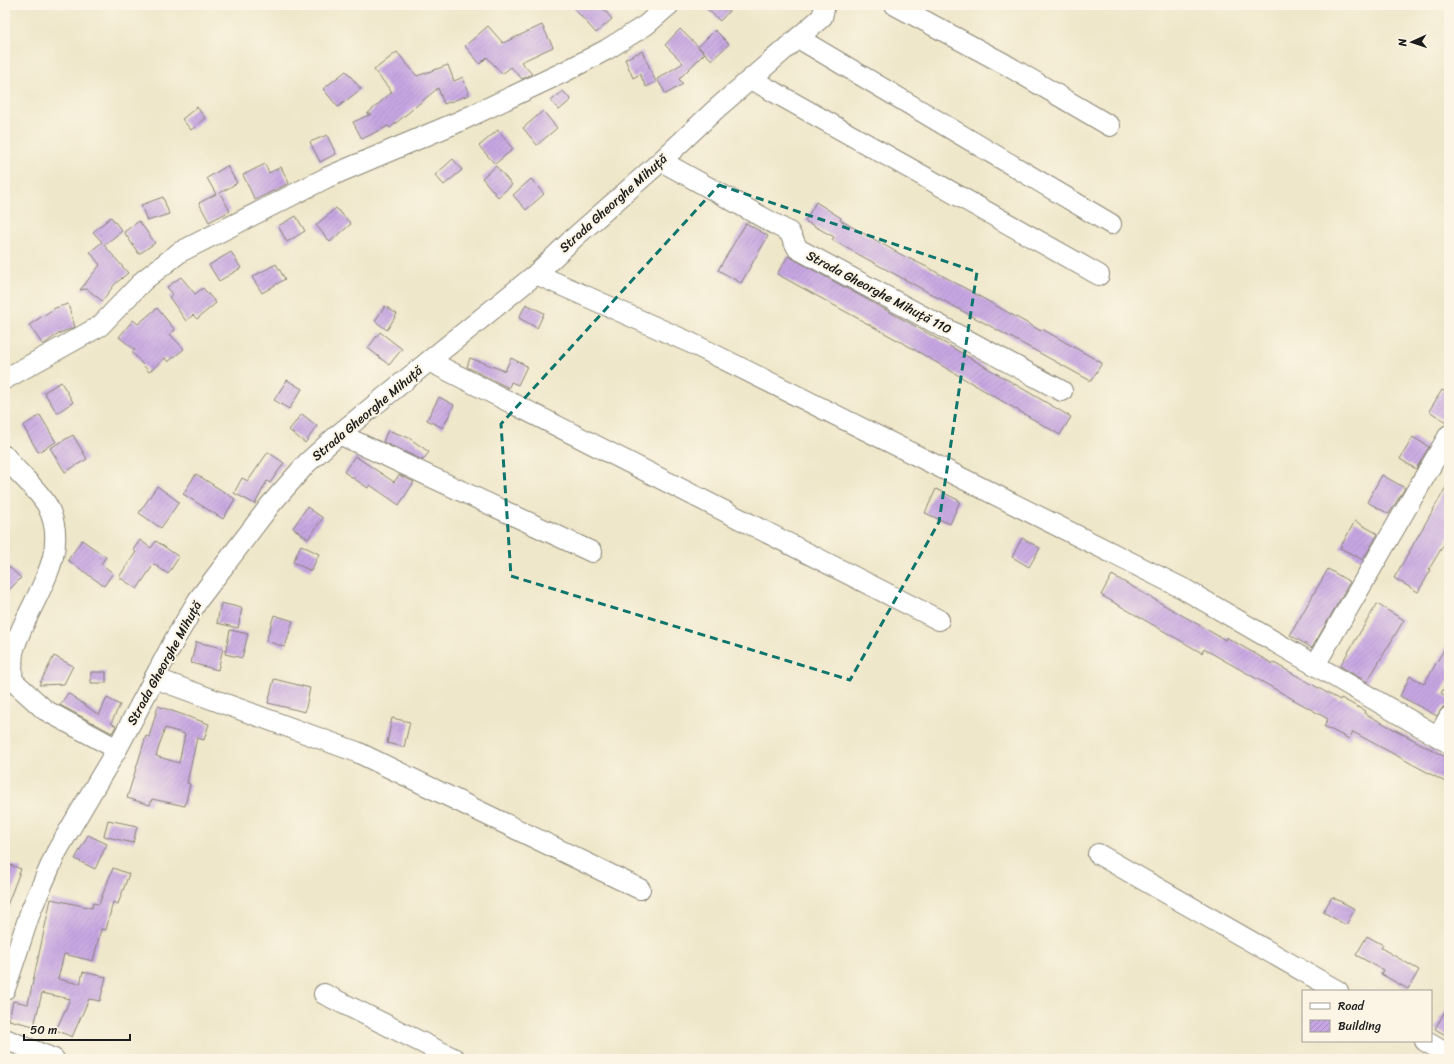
<svg xmlns="http://www.w3.org/2000/svg" width="1454" height="1064" font-family="Sriracha,sans-serif">
<defs>
<pattern id="building-hatch" width="6" height="6" patternUnits="userSpaceOnUse"><rect width="6" height="6" fill="#c6a6e2"/><path d="M-1 1l2-2M0 6l6-6M5 7l2-2" fill="none" stroke="#aa8ec1"/></pattern>
</defs>
<rect width="100%" height="100%" fill="#fcf5e5"/>
<filter id="ink" filterUnits="userSpaceOnUse"><feTurbulence type="fractalNoise" baseFrequency=".025" numOctaves="2"/><feDisplacementMap in="SourceGraphic" scale="8" xChannelSelector="R" yChannelSelector="G"/><feConvolveMatrix kernelMatrix="1 2 1 2 8 2 1 2 1" color-interpolation-filters="sRGB"/></filter>
<filter id="wash" filterUnits="userSpaceOnUse"><feTurbulence type="fractalNoise" baseFrequency=".012" numOctaves="4" result="noise"/><feDisplacementMap in="SourceGraphic" scale="16" xChannelSelector="R" yChannelSelector="G"/><feGaussianBlur stdDeviation="0.9" result="paint"/><feColorMatrix in="noise" values="0 0 0 0 0 0 0 0 0 0 0 0 0 0 0 0 0 1.4 0 .05"/><feComposite in="paint" operator="in"/></filter>
<g filter="url(#wash)">
<rect width="100%" height="100%" fill="#efe7ca"/>
<g id="blocks">
<path fill="url(#building-hatch)" fill-rule="evenodd" d="M571 5H600L612 19 596 33Z
M703 5H735L720 21Z
M542 25 553 47 521 62 532 74 522 79 511 67 502 74 487 57 480 64 465 46 488 26 503 43Z
M680 29 705 53 679 79 683 84 666 94 657 79 683 63 665 45Z
M715 30 729 44 712 60 698 47Z
M642 51 656 82 646 87 640 74 633 78 625 59Z
M397 52 417 76 448 65 454 81 463 77 469 95 444 104 438 88 390 128 388 126 362 139 353 122 371 114H367L392 92 374 70Z
M346 71 361 89 338 107 323 89Z
M563 91 571 100 559 110 551 101Z
M197 107 205 118 191 130 182 119Z
M543 111 557 128 537 145 523 128Z
M498 130 513 149 495 164 479 146Z
M327 135 336 154 320 162 310 142Z
M453 159 462 170 444 185 435 175Z
M265 164 269 173 281 167 289 183 255 200 243 175Z
M227 166 237 183 220 193 230 211 209 222 199 203 216 194 207 178Z
M496 166 512 185 498 197 482 178Z
M531 179 544 194 526 210 513 195Z
M163 197 169 214 147 221 141 205Z
M816 202 841 218 840 220 900 254 929 268 1041 331 1042 329 1102 363 1091 381 832 240 834 237 805 221Z
M336 208 351 224 330 242 316 225Z
M296 216 305 231 287 242 278 226Z
M111 217 122 231 104 245 128 273 115 284 102 301 87 289 80 290 100 265 90 252 102 242 93 232Z
M139 221 155 243 139 254 124 232Z
M746 223 768 236 741 283 718 270Z
M231 252 241 268 219 281 209 265Z
M788 256 924 331 1071 417 1060 435 910 347 777 274Z
M276 264 285 279 262 293 252 277Z
M181 277 195 294 203 288 216 303 197 319 193 315 186 321 169 297 173 294 167 287Z
M68 304 75 327 58 334 43 345 29 325 55 308Z
M526 304 544 313 537 328 519 318Z
M385 306 397 314 387 330 375 321Z
M157 308 175 330 170 334 184 349 168 362 165 358 149 372 132 352 135 350 119 337 133 320 138 324Z
M380 332 402 349 389 365 368 348Z
M470 358 505 371 511 358 527 366 518 385 511 382 509 388 467 367Z
M287 380 302 389 289 409 274 400Z
M61 382 73 402 57 413 44 392Z
M1442 390 1449 394V424L1429 411Z
M439 397 454 405 443 428 427 420Z
M302 414 317 426 305 443 289 430Z
M40 415 56 442 38 452 23 426Z
M388 430 409 438 429 452 423 460 383 442Z
M73 435 87 459 65 472 50 448Z
M1413 437 1429 447 1416 469 1400 459Z
M268 452 284 463 270 483 267 481 255 504 234 493 242 478 248 481Z
M355 456 394 482 399 475 414 482 399 505 370 485 368 488 344 472Z
M196 474 235 499 223 519 183 494Z
M1382 475 1405 488 1389 514 1367 502Z
M1449 482V536L1429 569 1431 570 1418 592 1394 578Z
M157 486 179 502 161 528 139 513Z
M936 489 960 501 950 524 925 513Z
M307 507 323 518 308 539 293 528Z
M1355 521 1378 534 1363 560 1340 548Z
M1022 538 1040 548 1029 567 1012 557Z
M82 540 106 557 101 564 113 573 104 586 68 560Z
M140 540 151 548 156 541 179 557 168 574 154 564 137 589 119 577 136 552 133 550Z
M301 545 319 554 311 571 293 562Z
M5 563 21 578 5 594Z
M1328 569 1350 582 1312 648 1290 635Z
M1112 575 1225 640 1226 637 1273 664 1274 663 1340 700 1341 698 1365 711 1364 713 1449 759V784L1353 732 1349 739 1324 726 1328 719 1204 649 1202 653 1101 595Z
M221 603 242 608 238 628 217 623Z
M1377 604 1404 620 1367 682 1340 666Z
M274 615 293 621 285 647 266 641Z
M230 630 248 634 242 658 225 654Z
M1449 641V679L1441 693 1449 698V706L1443 707 1437 716 1400 696 1410 676 1424 684Z
M196 642 223 648 218 670 191 663Z
M54 656 73 666 64 684 39 685Z
M91 672H106V683H91Z
M274 679 310 688 305 712 268 703Z
M68 693 99 715 107 698 120 705 111 723 116 726 112 733 60 705Z
M158 706 209 724 204 740 197 738 187 783 190 784 185 806 152 799 150 805 127 798 146 736 149 737ZM165 728 185 734 179 763 156 756Z
M392 718 410 722 404 747 387 743Z
M108 820 137 826 133 843 104 836Z
M88 835 107 844 95 869 75 859Z
M5 863 21 869 6 908H5Z
M113 868 129 874 118 904 113 902 106 930 101 929 93 961 64 954 58 979 80 984 83 972 106 977 100 1001 89 999 72 1037 56 1030 70 999 42 993 34 1026 9 1020 13 1001 28 1004 51 899 92 908 93 903 99 904Z
M1332 897 1355 909 1346 925 1323 912Z
M1367 936 1383 945 1381 948 1419 970 1408 989 1381 974 1383 970 1356 955Z
M1449 1004V1037L1435 1029Z"/>
</g>
</g>
<g filter="url(#ink)">
<use href="#blocks" fill-opacity="0" stroke="#868273" stroke-width="1"/>
<g fill="none" stroke-linecap="round" stroke-linejoin="round">
<g stroke="#868273" stroke-width="22">
<path id="minor" d="M895 5 1003 63 1110 126
M798 38 1111 224
M751 79 1099 275
M661 161 789 232 798 249 1062 391
M536 274 691 343 1184 589 1449 743
M429 361 939 620
M5 379 100 326 144 280 180 252 328 177 458 122 564 72 606 50 646 25 669 5
M339 434 592 552
M5 456C16 472 41 492 48 507 73 557 27 603 14 649 11 658 13 670 12 680L45 710 117 749
M1315 665 1449 435
M154 678 357 752 640 889
M1438 737 1449 717
M1098 854 1338 991
M5 989 31 910 57 851 117 749 175 639 198 600 271 504 307 463 339 434 536 274 575 237 661 161 716 109 822 17 825 5
M324 994 455 1059
M5 1039 54 1059
M1425 1041 1449 1055"/>
</g>
<use href="#minor" stroke="#fff" stroke-width="20"/>
</g>
</g>
<path fill="none" stroke="#0f766e" stroke-width="3" stroke-dasharray="8 5" stroke-linejoin="round" d="M719 185 977 272 939 522 850 680 511 576 501 424Z"/>
<g text-anchor="middle" dominant-baseline="central" stroke-width="4" stroke-linejoin="round" paint-order="stroke">
<g font-size="13" fill="#1c1c1c" stroke="#fcf5e5">
<text transform="translate(613 203) rotate(-42)">Strada Gheorghe Mihuță</text>
<text transform="translate(879 292) rotate(28)">Strada Gheorghe Mihuță 110</text>
<text transform="translate(367 413) rotate(-40)">Strada Gheorghe Mihuță</text>
<text transform="translate(164 663) rotate(-61)">Strada Gheorghe Mihuță</text>
</g>
</g>
<rect width="1454" height="1064" fill="none" stroke="#fcf5e5" stroke-width="20"/>
<rect x="1302" y="990" width="130" height="52" fill="#fcf5e5" stroke="#a29e95"/>
<rect x="1310" y="1003" width="20" height="6" fill="#ffffff" stroke="#a29e95"/>
<text x="1338" y="1010" font-size="12" fill="#1c1c1c">Road</text>
<rect x="1310" y="1020" width="20" height="12" fill="url(#building-hatch)" stroke="#a29e95"/>
<text x="1338" y="1030" font-size="12" fill="#1c1c1c">Building</text>
<g transform="translate(1412 42) rotate(267)" stroke="#fcf5e5" stroke-width="3" paint-order="stroke">
<path d="M0-3L7 15L0 10L-7 15Z" fill="#1c1c1c"/>
<text y="-6" font-size="11" font-weight="bold" text-anchor="middle" fill="#1c1c1c">N</text>
</g>
<path d="M24 1034v6h106v-6" fill="none" stroke="#1c1c1c" stroke-width="2"/>
<text x="30" y="1034" font-size="12" fill="#1c1c1c" stroke="#fcf5e5" stroke-width="3" paint-order="stroke">50 m</text>
</svg>
